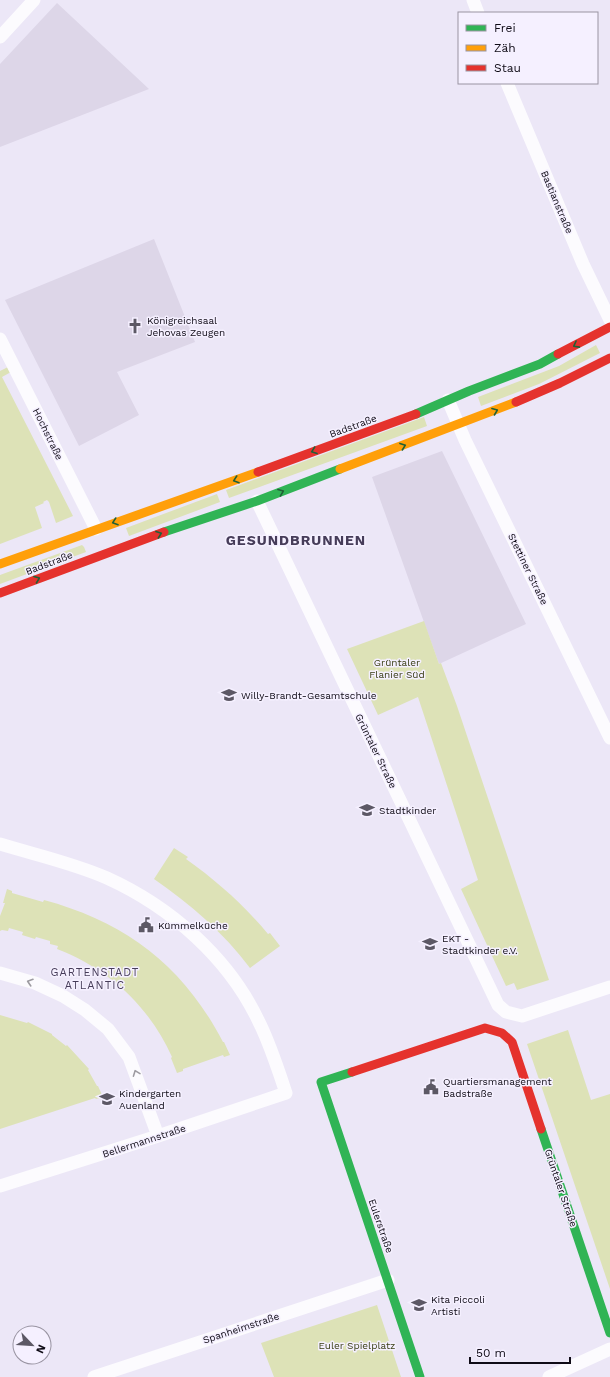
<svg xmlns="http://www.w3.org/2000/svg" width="610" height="1377" font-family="'Work Sans',sans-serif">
<rect width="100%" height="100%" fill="#ece7f7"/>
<path fill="#ddd6e8" d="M57 3 149 89 0 147V64Z
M154 239 195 342 117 372 139 415 79 446 5 300Z
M442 451 526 624 439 664 372 477Z"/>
<path fill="#dde2b7" d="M596 345 600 353 539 384 481 406 478 397 559 366Z
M8 367 11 372 2 377 73 516 56 523 49 502 47 500 43 502 44 503 35 507 42 528 0 544V371Z
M424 417 427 426 229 498 226 490Z
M217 494 220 502 129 536 126 528Z
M82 545 84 547 86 552 0 584V575Z
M424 621 439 664 441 663 457 706 549 980 517 990 514 983 506 986 461 889 478 880 418 697 378 715 347 649Z
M174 848 188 857 186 859C217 881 244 905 268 934L270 933 280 946 250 968C223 932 191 905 154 879Z
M7 889 12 891V893L43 902 44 900C125 922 183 965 223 1042H224L230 1055 224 1057 223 1055 183 1069V1071L177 1073 171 1058 172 1057C149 1006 109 969 57 949L58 946 50 944V941L36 937 35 939 22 935 23 932 9 928 8 931 2 930 0 931V916L5 903H3Z
M0 1015 27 1023 28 1022 52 1034V1035L66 1046 67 1045 89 1069 88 1070 97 1086H98L103 1097 96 1099 95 1098 0 1129Z
M568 1030 591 1100 610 1094V1289L527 1044Z
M377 1305 401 1377H274L261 1343Z"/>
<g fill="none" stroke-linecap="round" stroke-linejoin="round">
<path stroke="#fcfbfe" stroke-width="13" d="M473 0 478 13
M0 37 34 0
M507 83 583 264 610 320
M0 339 96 529
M448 400 465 440 610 738
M257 501 498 1005 506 1012 522 1016 610 987
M0 844C36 855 73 863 107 878 171 907 229 958 259 1022 270 1044 278 1069 286 1093L158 1136 0 1186
M0 973 35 983 63 996 85 1010 108 1029 129 1057 158 1136
M94 1377 388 1280
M549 1377 610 1349"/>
<path stroke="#30b455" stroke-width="9" d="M416 414 469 391 540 364 558 354
M164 532 257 501 340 469
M352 1072 321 1082 420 1377
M541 1129 610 1333"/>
<path stroke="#ff9f0a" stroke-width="9" d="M340 469 516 402
M0 564 258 472"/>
<path stroke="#e5322d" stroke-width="9" d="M558 354 610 327
M516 402 560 383 610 358
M258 472 416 414
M0 593 164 532
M352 1072 485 1028 502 1033 512 1042 541 1129"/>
</g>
<defs><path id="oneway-chevron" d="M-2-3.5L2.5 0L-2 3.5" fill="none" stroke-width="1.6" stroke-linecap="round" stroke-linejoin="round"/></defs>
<g stroke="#206036">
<use href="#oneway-chevron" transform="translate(576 345) rotate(152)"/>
<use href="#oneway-chevron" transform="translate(495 411) rotate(-21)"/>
<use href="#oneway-chevron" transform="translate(403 446) rotate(-20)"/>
<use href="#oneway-chevron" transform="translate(314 451) rotate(160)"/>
<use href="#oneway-chevron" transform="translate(236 480) rotate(161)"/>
<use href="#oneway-chevron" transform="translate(281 492) rotate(-21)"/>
<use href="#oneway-chevron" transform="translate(115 522) rotate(161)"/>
<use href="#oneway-chevron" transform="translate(159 534) rotate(-20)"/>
<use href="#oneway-chevron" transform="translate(37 579) rotate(-21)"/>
</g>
<g stroke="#9d9ba1">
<use href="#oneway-chevron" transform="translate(30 982) rotate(-162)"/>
<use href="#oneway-chevron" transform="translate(136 1073) rotate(-111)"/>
</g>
<defs>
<g id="church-bare" transform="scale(1.2)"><path d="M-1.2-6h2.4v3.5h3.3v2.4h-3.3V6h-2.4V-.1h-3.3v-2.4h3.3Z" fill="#5c5865" stroke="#f5f0ff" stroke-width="2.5" paint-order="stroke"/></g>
<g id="school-bare" transform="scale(1.2)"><path d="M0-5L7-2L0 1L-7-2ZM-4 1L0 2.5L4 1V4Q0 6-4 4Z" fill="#5c5865" stroke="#f5f0ff" stroke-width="2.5" paint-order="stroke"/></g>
<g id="civic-bare" transform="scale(1.2)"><path d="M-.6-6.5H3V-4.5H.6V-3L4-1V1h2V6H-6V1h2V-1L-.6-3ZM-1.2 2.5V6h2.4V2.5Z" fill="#5c5865" stroke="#f5f0ff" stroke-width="2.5" paint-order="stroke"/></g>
</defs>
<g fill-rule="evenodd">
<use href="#church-bare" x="135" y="326"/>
<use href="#school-bare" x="229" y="695"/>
<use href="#school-bare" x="367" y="810"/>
<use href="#civic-bare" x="146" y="925"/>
<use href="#school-bare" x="430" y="944"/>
<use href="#civic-bare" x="431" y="1087"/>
<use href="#school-bare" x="107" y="1099"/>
<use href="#school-bare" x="419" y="1305"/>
</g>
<g text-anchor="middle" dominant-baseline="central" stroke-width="3" stroke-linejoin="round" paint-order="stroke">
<g font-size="10" fill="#0f0b16" stroke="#f5f0ff">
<text transform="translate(557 202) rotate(67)">Bastianstraße</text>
<text transform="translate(353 426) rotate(-20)">Badstraße</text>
<text transform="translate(48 434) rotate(64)">Hochstraße</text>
<text transform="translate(49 563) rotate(-21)">Badstraße</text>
<text transform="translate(528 569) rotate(64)">Stettiner Straße</text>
<text transform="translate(376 751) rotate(64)">Grüntaler Straße</text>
<text transform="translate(144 1141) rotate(-18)">Bellermannstraße</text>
<text transform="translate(561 1188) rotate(71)">Grüntaler Straße</text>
<text transform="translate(381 1226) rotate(71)">Eulerstraße</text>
<text transform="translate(241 1328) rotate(-18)">Spanheimstraße</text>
</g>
<g font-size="10" fill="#0f0b16" stroke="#f5f0ff" text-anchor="start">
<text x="147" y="320">Königreichsaal<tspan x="147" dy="12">Jehovas Zeugen</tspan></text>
<text x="241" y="695">Willy-Brandt-Gesamtschule</text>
<text x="379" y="810">Stadtkinder</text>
<text x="158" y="925">Kümmelküche</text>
<text x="442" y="938">EKT -<tspan x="442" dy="12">Stadtkinder e.V.</tspan></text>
<text x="443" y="1081">Quartiersmanagement<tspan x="443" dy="12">Badstraße</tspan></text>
<text x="119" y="1093">Kindergarten<tspan x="119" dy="12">Auenland</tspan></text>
<text x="431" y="1299">Kita Piccoli<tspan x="431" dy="12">Artisti</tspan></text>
</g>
<g font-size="10" fill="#383d13" stroke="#f5f0ff">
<text x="397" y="662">Grüntaler<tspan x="397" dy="12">Flanier Süd</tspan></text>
<text x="357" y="1345">Euler Spielplatz</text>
</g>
<g font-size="11" letter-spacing="1" fill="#463c59" stroke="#f5f0ff">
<text x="95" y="972">GARTENSTADT<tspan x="95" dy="13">ATLANTIC</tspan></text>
</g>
<g font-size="14" font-weight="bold" letter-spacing="1" fill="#463c59" stroke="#f5f0ff">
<text x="296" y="540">GESUNDBRUNNEN</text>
</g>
</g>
<rect x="458" y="12" width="140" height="72" fill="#f5f0ff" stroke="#9994a2"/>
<rect x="466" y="25" width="20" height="6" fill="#30b455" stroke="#9994a2"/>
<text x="494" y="32" font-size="12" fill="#0f0b16">Frei</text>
<rect x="466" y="45" width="20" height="6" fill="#ff9f0a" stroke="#9994a2"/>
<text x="494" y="52" font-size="12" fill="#0f0b16">Zäh</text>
<rect x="466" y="65" width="20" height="6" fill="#e5322d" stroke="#9994a2"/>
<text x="494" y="72" font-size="12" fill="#0f0b16">Stau</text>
<g transform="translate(32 1345) rotate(115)"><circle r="19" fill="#f5f0ff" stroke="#9994a2"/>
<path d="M0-3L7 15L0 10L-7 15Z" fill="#5c5865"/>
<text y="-6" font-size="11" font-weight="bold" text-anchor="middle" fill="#0f0b16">N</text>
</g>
<path d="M470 1357v6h100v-6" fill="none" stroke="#0f0b16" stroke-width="2"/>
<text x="476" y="1357" font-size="12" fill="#0f0b16" stroke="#f5f0ff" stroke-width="3" paint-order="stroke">50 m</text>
</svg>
